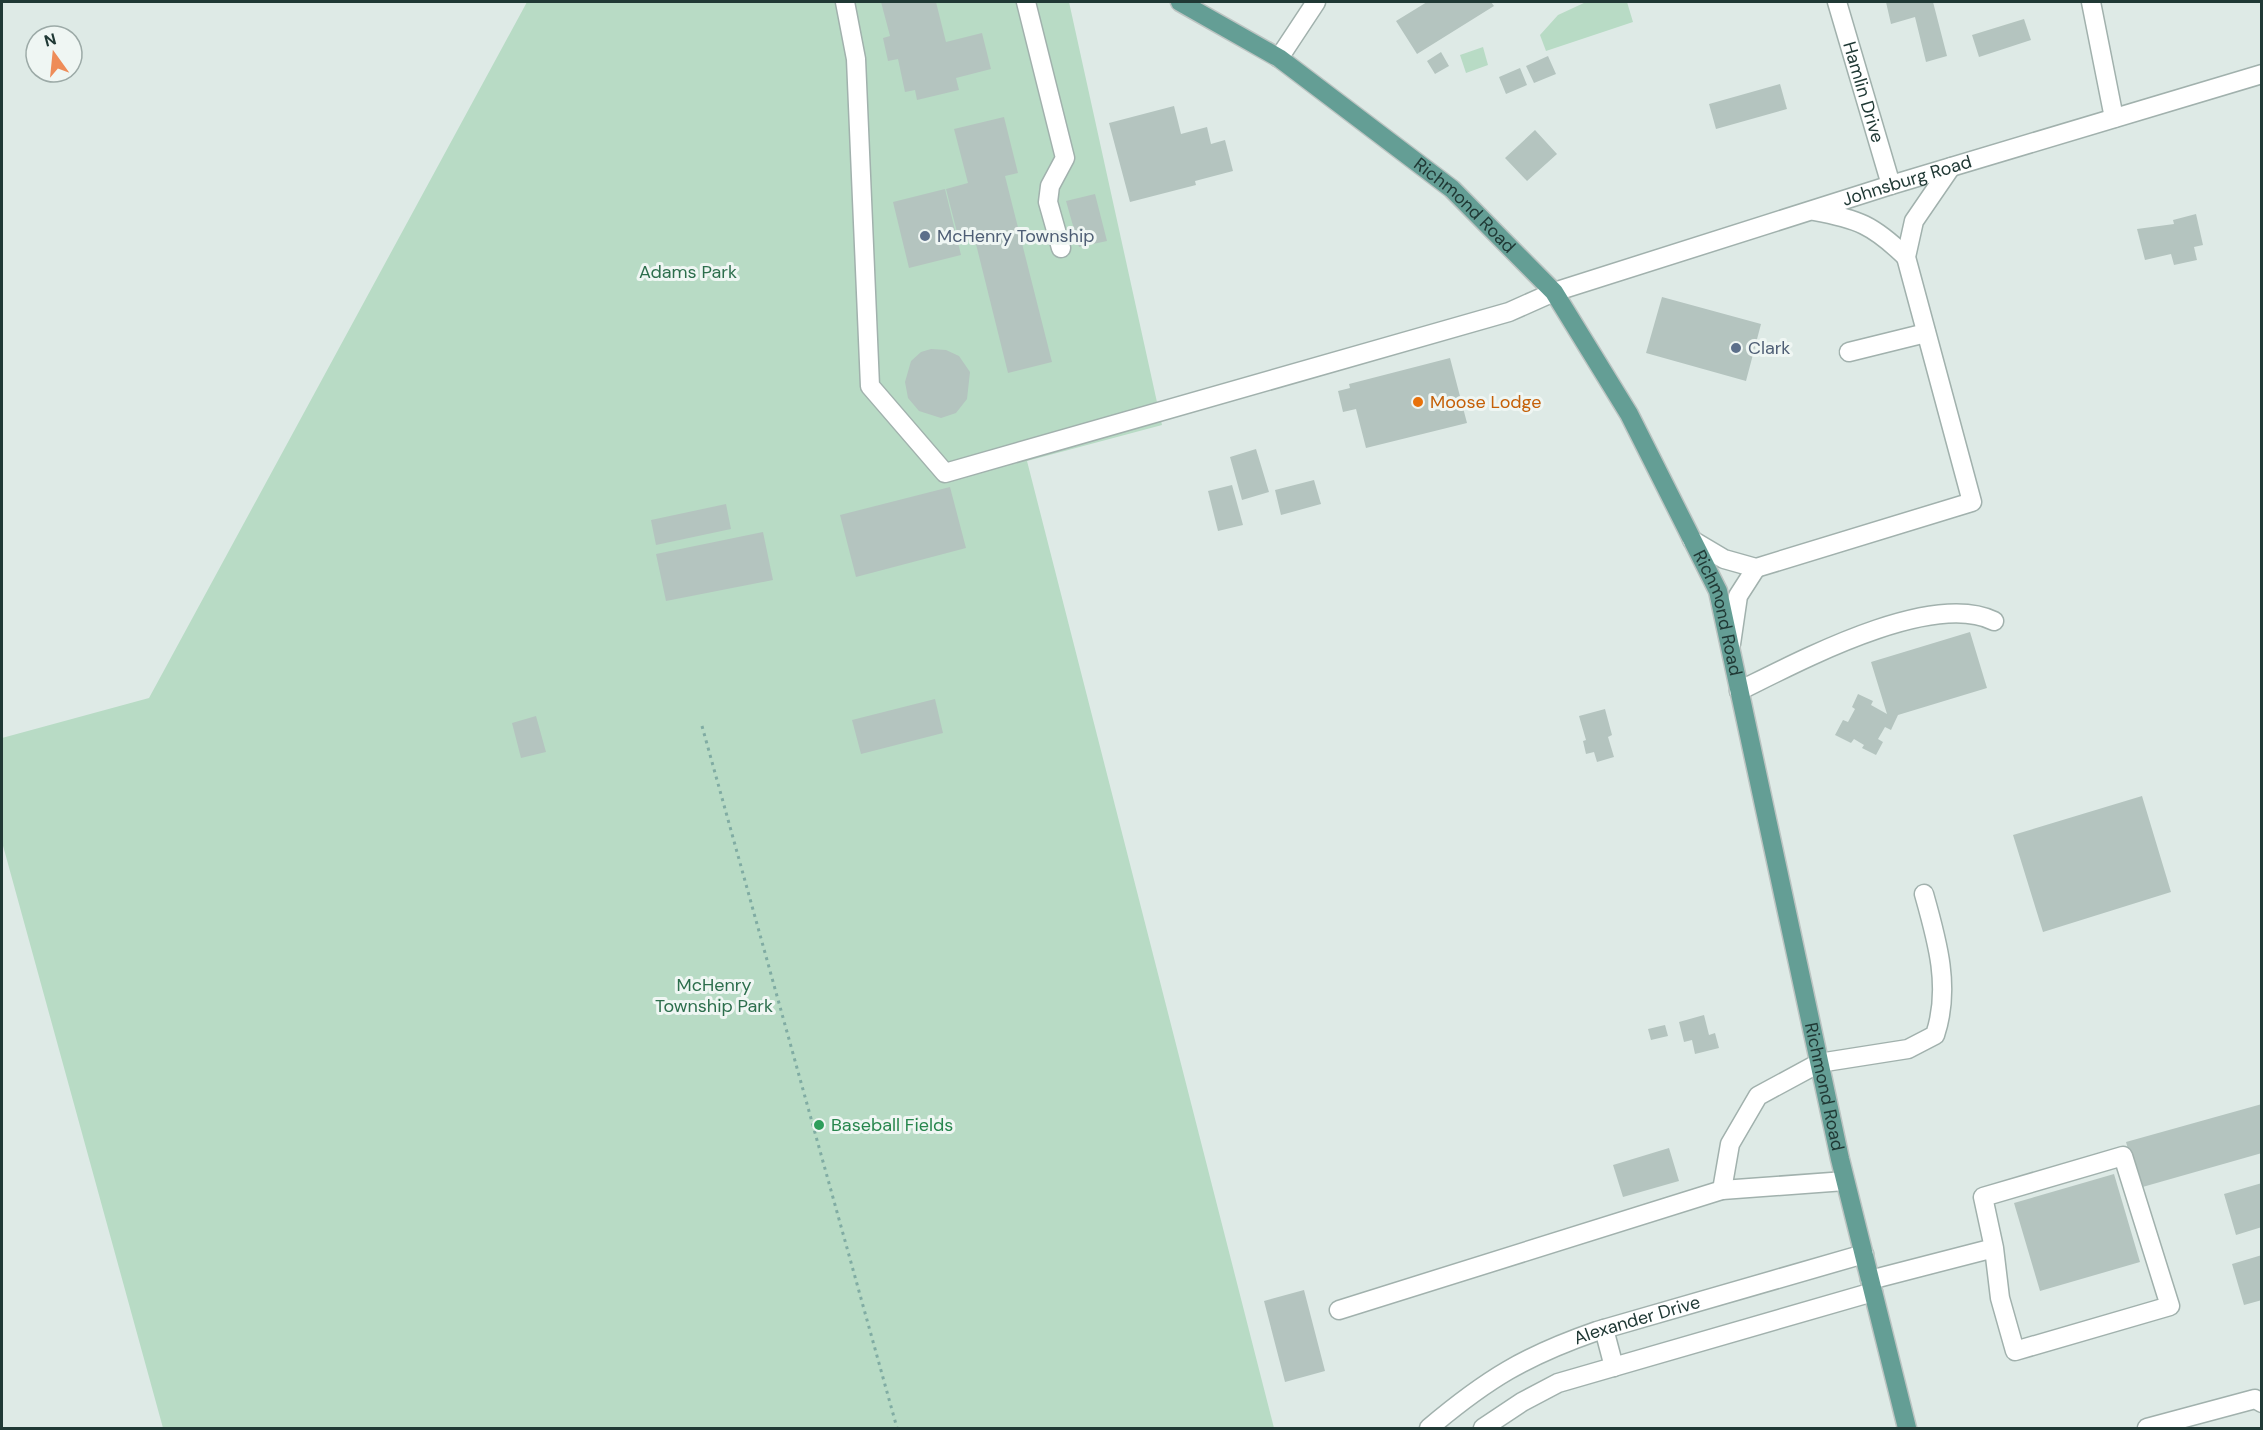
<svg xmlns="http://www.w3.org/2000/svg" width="2263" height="1430" font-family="'DM Sans',sans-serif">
<rect width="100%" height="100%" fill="#deeae6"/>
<path fill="#b8dbc5" d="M527 2H1069L1162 425 1027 461 1274 1428H163L2 842V738L149 698Z
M1586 2H1627L1633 22 1546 51 1540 35 1558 15Z
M1483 47 1488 65 1466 73 1460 55Z"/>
<path fill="#b4c4bf" d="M881 2H936L946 42 982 33 991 69 956 78 959 90 917 100 915 90 905 92 898 59 888 61 883 38 890 36Z
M1427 2H1491L1494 6 1417 54 1396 21Z
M1886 2H1933L1947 56 1926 62 1915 17 1891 24Z
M2024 19 2031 40 1979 57 1972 35Z
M1441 52 1449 66 1435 74 1427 61Z
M1548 56 1556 74 1534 83 1526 66Z
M1520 68 1527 85 1506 94 1499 77Z
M1780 84 1787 109 1716 129 1709 104Z
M1174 106 1181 134 1207 127 1211 144 1225 140 1233 171 1195 181 1196 185 1130 202 1109 123Z
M1004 117 1018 173 1005 176 1052 362 1008 373 974 236 959 240 946 189 968 183 954 129Z
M1535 130 1557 154 1527 181 1505 158Z
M945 189 961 255 909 268 893 202Z
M1095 194 1107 241 1079 247 1066 201Z
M2196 214 2203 245 2194 247 2197 260 2174 265 2171 254 2145 260 2137 229 2174 224 2173 220Z
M1662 297 1761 324 1746 381 1646 353Z
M931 349 946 350 959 356 970 372 967 399 956 413 941 418 919 411 908 398 905 382 911 361 921 352Z
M1450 358 1467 423 1366 448 1356 409 1343 412 1338 391 1350 388 1349 384Z
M1256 449 1269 492 1242 500 1230 457Z
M1314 480 1321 504 1281 515 1275 490Z
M1232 485 1243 525 1218 531 1208 491Z
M950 487 966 548 856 577 840 515Z
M726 504 731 529 656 545 651 520Z
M763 532 773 580 666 601 656 554Z
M1970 632 1987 688 1898 715 1891 730 1885 727 1878 739 1883 742 1876 755 1862 748 1864 745 1854 739 1851 743 1835 735 1843 720 1848 722 1855 709 1852 707 1858 694 1873 701 1871 705 1887 714 1871 662Z
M935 699 943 733 861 754 852 720Z
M1605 709 1612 735 1608 737 1614 757 1597 762 1594 752 1586 754 1583 741 1586 740 1579 716Z
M536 716 546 752 521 758 512 723Z
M2142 796 2171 892 2043 932 2013 835Z
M1704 1015 1709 1035 1715 1033 1719 1048 1695 1054 1692 1040 1684 1042 1679 1022Z
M1665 1025 1668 1036 1651 1040 1648 1029Z
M2262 1104V1153L2139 1188 2126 1142Z
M1669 1148 1679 1181 1623 1197 1613 1165Z
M2114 1174 2140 1262 2040 1291 2014 1203Z
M2262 1183V1227L2236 1235 2224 1194Z
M2262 1255V1300L2244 1305 2232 1264Z
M1304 1290 1325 1371 1285 1382 1264 1301Z"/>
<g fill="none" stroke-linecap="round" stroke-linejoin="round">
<g stroke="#a1b1ad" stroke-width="21">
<g id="minor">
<path id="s1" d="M845 2 856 59 870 386 945 473 1509 312 1554 292 1891 185 2262 74"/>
<path d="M1026 2 1065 158 1050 186 1048 202 1061 248"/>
<path id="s2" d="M1837 2 1891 185"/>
<path d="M2091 2 2114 118"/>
<path d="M1279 58 1316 2"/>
<path d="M1814 211C1858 219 1873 225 1906 257"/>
<path d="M1849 352 1926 333"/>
<path d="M1692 540 1724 559 1756 568 1972 502 1906 257 1914 221 1951 167"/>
<path d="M1731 644 1738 596 1756 568"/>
<path d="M1739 691C1798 662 1931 590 1994 621"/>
<path d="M1722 1190 1730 1144 1758 1096 1819 1063 1908 1049 1935 1035C1951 988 1937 940 1924 894"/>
<path d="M1870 1280 1994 1248 2000 1298 2015 1351 2170 1306 2123 1156 1983 1197 1994 1248"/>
<path d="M1339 1310 1722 1190 1845 1181"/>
<path d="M1604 1329 1614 1367"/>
<path id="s3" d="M1429 1428C1487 1379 1525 1356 1597 1331L1864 1254"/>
<path d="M1483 1428 1522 1402 1558 1383 1873 1292"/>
<path d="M2147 1428 2255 1399 2262 1403"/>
</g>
</g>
<g stroke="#bcc4c2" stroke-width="21">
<g id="major">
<path id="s4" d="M1180 2 1279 58 1452 189 1554 292 1629 414 1718 591 1840 1159 1907 1428"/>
</g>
</g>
<path stroke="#80aca3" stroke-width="3" stroke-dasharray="3 4.5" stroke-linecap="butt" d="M702 726 897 1428"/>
<use href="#minor" stroke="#fff" stroke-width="18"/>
<use href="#major" stroke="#649e95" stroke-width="18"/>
</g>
<g fill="#5c6f8a" stroke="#eff6f3" stroke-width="2">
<circle cx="925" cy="236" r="6"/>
<circle cx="1736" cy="348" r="6"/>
</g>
<circle fill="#e8710a" stroke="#eff6f3" stroke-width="2" cx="1418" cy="402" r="6"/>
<circle fill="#2e9e5b" stroke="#eff6f3" stroke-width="2" cx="819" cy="1125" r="6"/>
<g text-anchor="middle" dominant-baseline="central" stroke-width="6" stroke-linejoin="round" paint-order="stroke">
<g font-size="18" fill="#203935" stroke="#eff6f3">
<text stroke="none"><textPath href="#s2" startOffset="94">Hamlin Drive</textPath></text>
<text stroke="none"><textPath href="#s1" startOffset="1506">Johnsburg Road</textPath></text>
<text stroke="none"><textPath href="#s4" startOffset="351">Richmond Road</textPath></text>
<text stroke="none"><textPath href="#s4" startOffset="838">Richmond Road</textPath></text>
<text stroke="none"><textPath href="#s4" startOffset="1324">Richmond Road</textPath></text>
<text stroke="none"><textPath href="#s3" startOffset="237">Alexander Drive</textPath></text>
</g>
<g font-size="18" fill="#4e5e75" stroke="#eff6f3" text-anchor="start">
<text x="937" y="236">McHenry Township</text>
<text x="1748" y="348">Clark</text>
</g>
<g font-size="18" fill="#2c6e4c" stroke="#eff6f3">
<text x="688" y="272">Adams Park</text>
<text x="714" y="985">McHenry<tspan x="714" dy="21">Township Park</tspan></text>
</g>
<g font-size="18" fill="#c56008" stroke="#eff6f3" text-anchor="start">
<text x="1430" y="402">Moose Lodge</text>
</g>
<g font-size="18" fill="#27864d" stroke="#eff6f3" text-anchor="start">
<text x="831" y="1125">Baseball Fields</text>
</g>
</g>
<rect width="2263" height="1430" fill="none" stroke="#203935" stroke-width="6"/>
<g transform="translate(54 54) rotate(345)"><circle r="28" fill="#eff6f3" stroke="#9caaa7" stroke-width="1.5"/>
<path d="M0-4.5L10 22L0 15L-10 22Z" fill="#ee8c58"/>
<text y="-9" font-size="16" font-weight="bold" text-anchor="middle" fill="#203935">N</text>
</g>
</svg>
